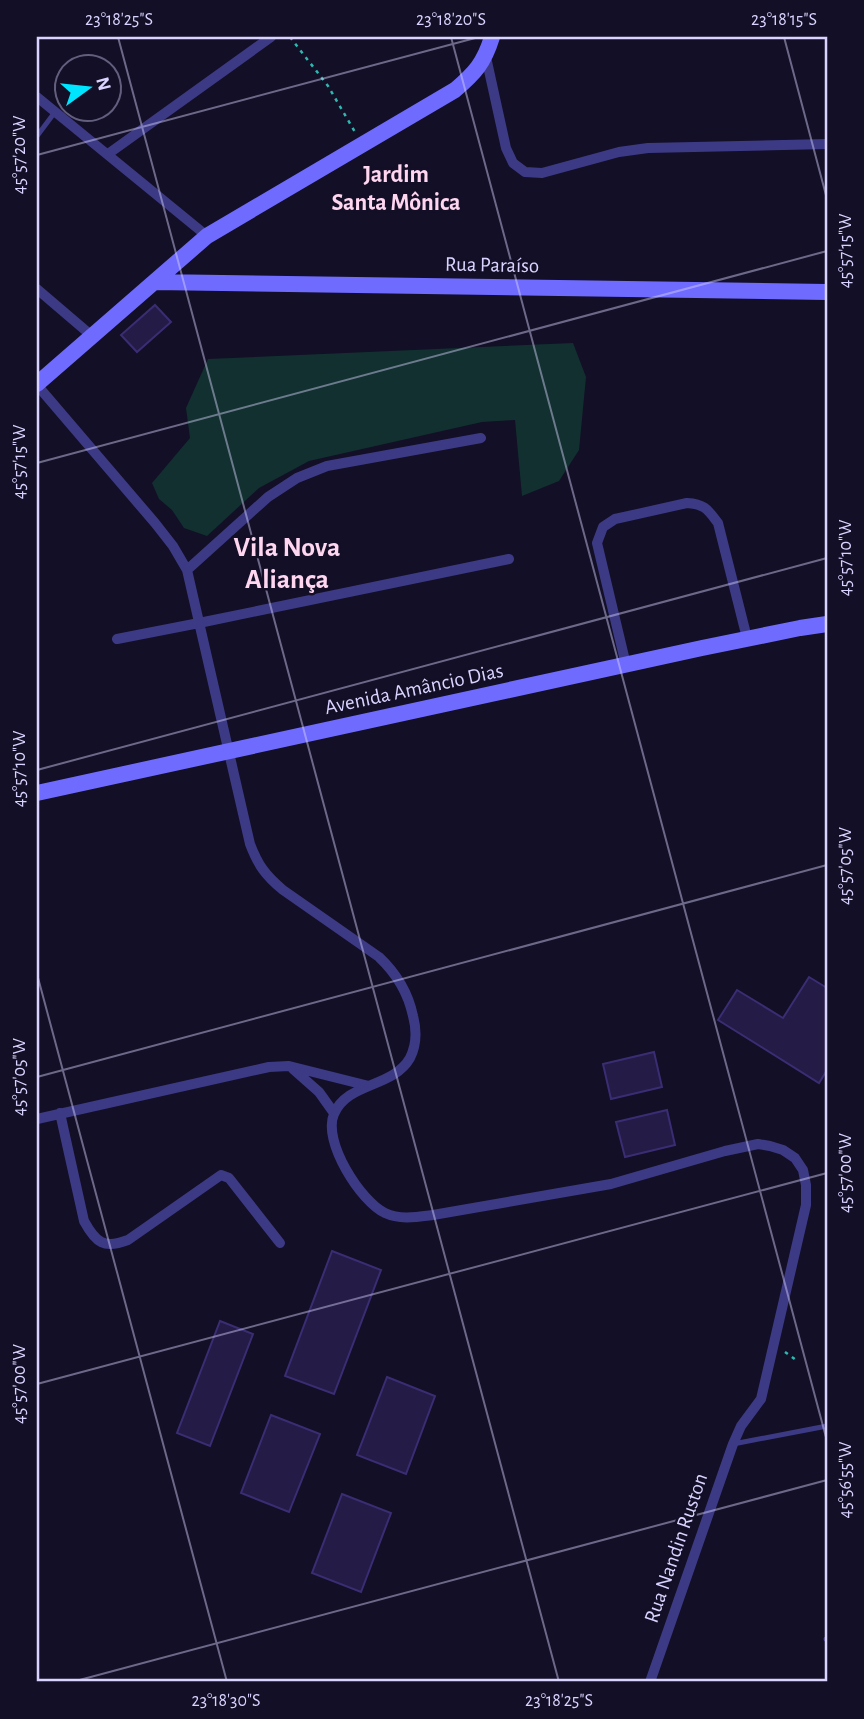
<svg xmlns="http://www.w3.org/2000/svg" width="864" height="1719" font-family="'Alegreya Sans',sans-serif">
<rect width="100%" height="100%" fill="#130f26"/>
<path fill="#12302f" d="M573 343 586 377 579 450 559 481 522 496 515 420 482 422 309 461 259 488 207 536 184 528 172 510 159 499 152 483 190 438 186 408 208 359Z"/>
<path fill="#241b47" stroke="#3b2d73" stroke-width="2" d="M155 305 171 322 137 352 121 335Z
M809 977 827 988V1070L819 1083 718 1020 737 990 783 1018Z
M654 1052 662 1087 611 1099 603 1064Z
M667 1110 675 1145 625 1157 616 1122Z
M332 1251 381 1270 334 1394 285 1376Z
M220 1321 253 1334 210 1446 177 1433Z
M387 1377 435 1396 406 1474 357 1455Z
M271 1415 320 1434 289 1512 241 1493Z
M342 1494 391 1513 361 1592 312 1573Z"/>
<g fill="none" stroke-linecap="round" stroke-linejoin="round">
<path stroke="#2fb8b0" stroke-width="2.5" stroke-dasharray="3.5 5" stroke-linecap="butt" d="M290 37 328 86 355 132
M785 1352 796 1360"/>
<path stroke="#3d3a85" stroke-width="5" d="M37 136 55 112
M733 1444 827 1426
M826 1639H827"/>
<path stroke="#3d3a85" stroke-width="10" d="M486 57 506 148 513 163 525 172 542 173 619 152 648 148 827 144
M37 97 207 236
M108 154 271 37
M37 289 92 336
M37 385 155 523 173 546 187 570 250 844C258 865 265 875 283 890L379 957C397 974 408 992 413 1016 417 1031 417 1044 410 1058 393 1088 347 1082 334 1114 322 1141 361 1202 385 1213 400 1220 417 1217 433 1215L611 1184 725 1151 758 1144 770 1146 783 1150 795 1158 803 1170 806 1185V1205L761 1399 741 1426 733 1444 650 1682
M187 570 268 497 297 478 327 466 481 438
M117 639 199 623 509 559
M626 665 597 543 603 527 615 519 687 503C705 504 708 510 718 523L747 638
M293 1069 319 1092 334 1113
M60 1113 84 1221C96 1243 104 1249 128 1240L221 1175 229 1178 280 1243
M37 1119 269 1067 289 1066 369 1086"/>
<path stroke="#6f6bff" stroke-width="16" d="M155 282 827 292
M37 384 207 236 455 90C475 73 484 63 492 37
M37 793 702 648 800 628 827 624"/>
</g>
<path fill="none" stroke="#d9d4ff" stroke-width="2" stroke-opacity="0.45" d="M118 37 559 1682M451 37 827 1441M784 37 827 199M37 155 479 37M37 463 827 251M37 770 827 558M37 974 227 1682M37 1077 827 865M37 1384 827 1173M72 1682 827 1480"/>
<g text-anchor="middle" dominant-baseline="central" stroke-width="5" stroke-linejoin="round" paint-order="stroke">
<g font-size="21" fill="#d9d4ff" stroke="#130f26">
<text transform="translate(492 265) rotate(1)">Rua Paraíso</text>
<text transform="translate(414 689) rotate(-12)">Avenida Amâncio Dias</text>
<text transform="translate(676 1548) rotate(-71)">Rua Nandin Ruston</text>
</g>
<g font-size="24" font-weight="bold" fill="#ffd6f0" stroke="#130f26">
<text x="396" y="175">Jardim<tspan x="396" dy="28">Santa Mônica</tspan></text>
</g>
<g font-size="28" font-weight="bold" fill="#ffd6f0" stroke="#130f26">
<text x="287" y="548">Vila Nova<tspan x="287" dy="32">Aliança</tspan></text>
</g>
</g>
<rect width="864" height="1719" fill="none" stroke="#130f26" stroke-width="77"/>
<g transform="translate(88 88) rotate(75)"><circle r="33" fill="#130f26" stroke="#625e7d" stroke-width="2"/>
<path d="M0-5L12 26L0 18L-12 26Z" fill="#00e5ff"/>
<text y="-10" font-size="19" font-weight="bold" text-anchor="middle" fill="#d9d4ff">N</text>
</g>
<rect x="38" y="38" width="788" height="1642" fill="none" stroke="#d9d4ff" stroke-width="2.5"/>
<g font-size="18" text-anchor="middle" fill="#d9d4ff">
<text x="119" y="25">23°18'25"S</text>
<text x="451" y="25">23°18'20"S</text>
<text x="784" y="25">23°18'15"S</text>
<text transform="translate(19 155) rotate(-90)" y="6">45°57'20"W</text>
<text transform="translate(845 251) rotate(-90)" y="6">45°57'15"W</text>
<text transform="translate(19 462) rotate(-90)" y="6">45°57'15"W</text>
<text transform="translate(845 558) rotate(-90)" y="6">45°57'10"W</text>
<text transform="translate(19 769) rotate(-90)" y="6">45°57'10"W</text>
<text transform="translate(845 866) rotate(-90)" y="6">45°57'05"W</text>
<text transform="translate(19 1077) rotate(-90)" y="6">45°57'05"W</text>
<text transform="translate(845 1173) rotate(-90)" y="6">45°57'00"W</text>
<text transform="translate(19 1384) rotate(-90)" y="6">45°57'00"W</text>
<text transform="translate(845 1480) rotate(-90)" y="6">45°56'55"W</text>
<text x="226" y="1706">23°18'30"S</text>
<text x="559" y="1706">23°18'25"S</text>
</g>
</svg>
